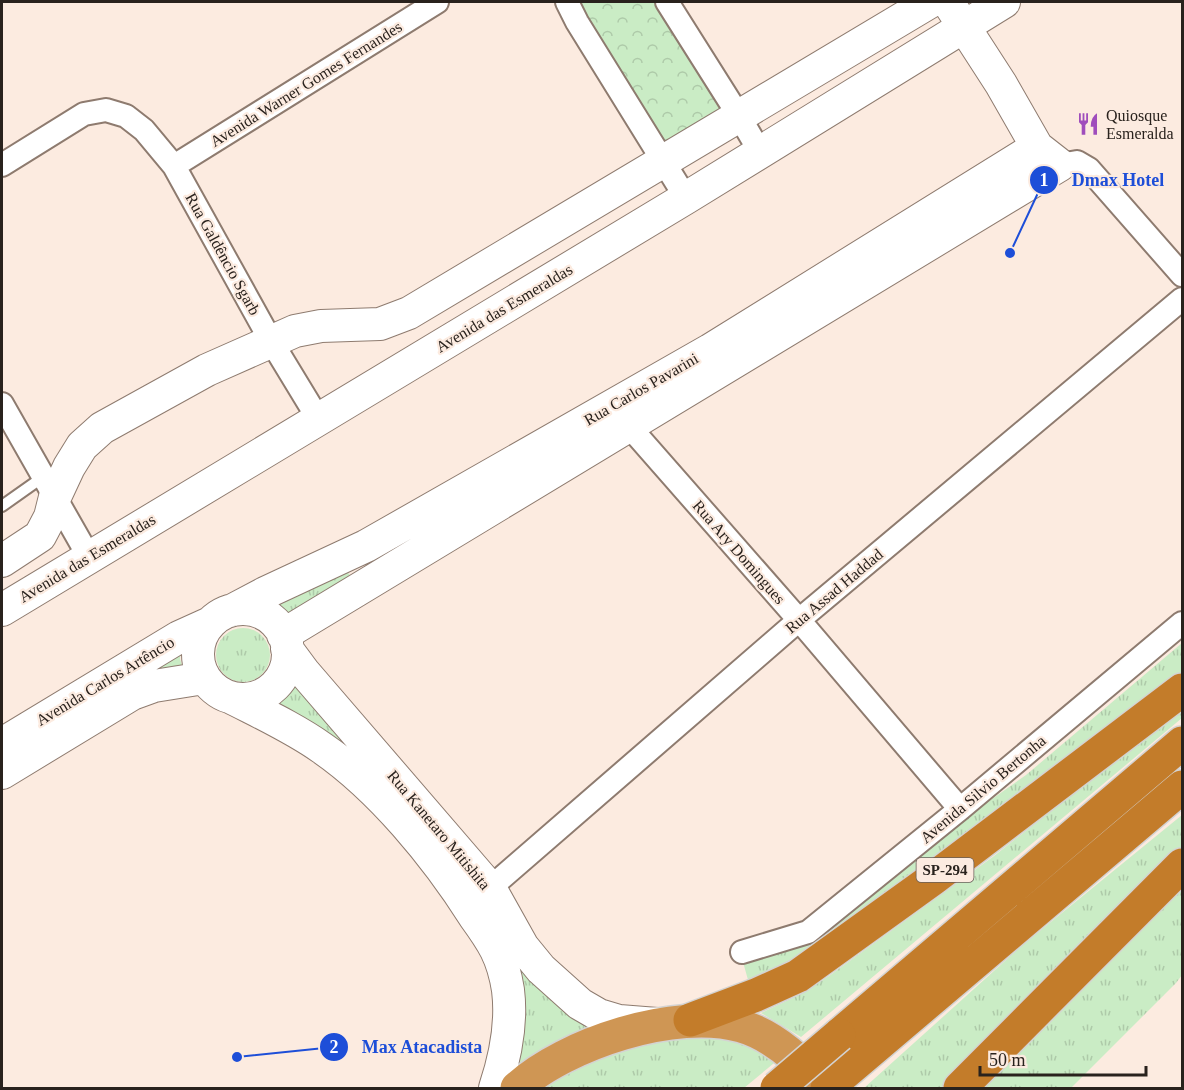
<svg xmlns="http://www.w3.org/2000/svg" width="1184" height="1090" font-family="'Times New Roman',serif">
<defs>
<pattern id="grass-tufts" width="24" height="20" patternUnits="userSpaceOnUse" patternTransform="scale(1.5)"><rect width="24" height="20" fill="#caecc5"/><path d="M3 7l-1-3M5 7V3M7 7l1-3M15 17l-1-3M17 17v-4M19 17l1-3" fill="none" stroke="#aecaa9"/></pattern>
<pattern id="park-crowns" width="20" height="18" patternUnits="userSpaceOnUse" patternTransform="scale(1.5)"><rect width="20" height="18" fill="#caecc5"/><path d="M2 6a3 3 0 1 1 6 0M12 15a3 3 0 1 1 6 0" fill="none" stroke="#aecaa9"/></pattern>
</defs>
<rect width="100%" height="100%" fill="#fcebe0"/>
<path fill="url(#grass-tufts)" d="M346 570 352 578 286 617 277 606 267 600Z
M216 655a27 27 0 1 1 54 0a27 27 0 1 1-54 0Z
M1182 643V675L819 950 750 987 743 962 935 839 1026 775Z
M181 647 180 659 184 671 149 673Z
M295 679 384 782 267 704 278 698Z
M1182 708V718L801 1037 761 1013 797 996 829 976 994 856Z
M1182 815V851L949 1088H864L1025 943Z
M1182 883V975L1176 983 1071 1088H981Z
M509 943C533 980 556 1016 600 1029L510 1078Z
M736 1034 779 1059 744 1088H537L563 1071 652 1038Z"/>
<path fill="url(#park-crowns)" d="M567 2H667L739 116 662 161Z"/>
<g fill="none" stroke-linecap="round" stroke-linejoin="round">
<g stroke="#8e7b6f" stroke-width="14">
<path id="service" d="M2 506 43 477"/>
</g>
<g stroke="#8e7b6f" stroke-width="26">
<path id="minor" d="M567 2 577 22 686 198
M667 2 739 116 760 152
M2 165 84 114 106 110 126 116 144 130 174 166 271 341 319 420
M1060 165 1077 162 1089 169 1182 275
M174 166 437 2
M2 404 89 557
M620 416 799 620 960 809
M490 888 799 620 1182 299
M742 952 808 932 960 809 1182 623"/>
</g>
<g stroke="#8e7b6f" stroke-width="34">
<path id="secondary" d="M2 561 40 536 50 517 55 497 69 467 82 446 102 428 207 370 295 331 321 326 380 324 409 313 930 2
M198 654a45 45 0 1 1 90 0a45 45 0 1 1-90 0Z
M2 610 686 198 1004 2
M233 610 265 593 366 546 710 350 1037 147
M283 635 1060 165 1037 147 1001 84 948 2
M287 649 304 672 490 888 523 947 541 969 580 1004 599 1015 619 1021 657 1024
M230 697C261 713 294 728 322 748 380 788 436 856 474 916 482 927 490 938 496 950 502 962 506 977 508 990 512 1022 505 1058 495 1088
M2 744 179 637 210 623
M2 773 132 694 154 686 204 678"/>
</g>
<g stroke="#d4d3d2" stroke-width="36">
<path id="trunk" d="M517 1088C565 1044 676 1007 741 1026 773 1035 800 1060 822 1085"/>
</g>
<g stroke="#d4d3d2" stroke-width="36">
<path id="motorway" d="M690 1020 756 995 798 976 934 878 1182 690
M839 1035 1182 743
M827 1088 1182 787
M960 1088 1182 865"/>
</g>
<use href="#service" stroke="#fff" stroke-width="10"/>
<use href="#minor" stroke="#fff" stroke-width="22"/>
<use href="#secondary" stroke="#fff" stroke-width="32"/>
<use href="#trunk" stroke="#cf9654" stroke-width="33"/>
<use href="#motorway" stroke="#c37c2a" stroke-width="33"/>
<g stroke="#d4d3d2" stroke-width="36" stroke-linecap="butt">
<path id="motorway-bridge" d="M777 1088 839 1035"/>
</g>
<use href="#motorway-bridge" stroke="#c37c2a" stroke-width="33"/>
</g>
<defs>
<g id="restaurant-bare" transform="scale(1.8)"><path d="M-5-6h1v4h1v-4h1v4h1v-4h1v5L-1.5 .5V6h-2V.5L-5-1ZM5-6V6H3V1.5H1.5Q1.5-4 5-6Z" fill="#9f4dbc" stroke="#fcebe0" stroke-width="2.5" paint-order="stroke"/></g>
</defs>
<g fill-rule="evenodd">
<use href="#restaurant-bare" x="1088" y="124"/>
</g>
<g text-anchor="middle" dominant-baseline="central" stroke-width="4.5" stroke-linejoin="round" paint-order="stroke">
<rect fill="#fcebe0" stroke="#685e58" stroke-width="1.5" x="916.5" y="858" width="57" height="24" rx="4.5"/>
<g font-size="15" font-weight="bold" fill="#29221d">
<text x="945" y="870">SP-294</text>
</g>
<g font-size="16" fill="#29221d" stroke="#fcebe0">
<text transform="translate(306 84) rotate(-32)">Avenida Warner Gomes Fernandes</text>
<text transform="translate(223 254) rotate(61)">Rua Galdêncio Sgarb</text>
<text transform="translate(504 308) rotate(-31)">Avenida das Esmeraldas</text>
<text transform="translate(641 389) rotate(-30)">Rua Carlos Pavarini</text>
<text transform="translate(739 552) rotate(49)">Rua Ary Domingues</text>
<text transform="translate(87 558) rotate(-31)">Avenida das Esmeraldas</text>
<text transform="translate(834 591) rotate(-40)">Rua Assad Haddad</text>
<text transform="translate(105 681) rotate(-31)">Avenida Carlos Artêncio</text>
<text transform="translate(983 789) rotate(-40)">Avenida Silvio Bertonha</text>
<text transform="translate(439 830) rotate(50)">Rua Kanetaro Mitishita</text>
</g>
<g font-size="16" fill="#29221d" stroke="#fcebe0" text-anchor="start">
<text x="1106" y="115">Quiosque<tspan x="1106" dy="18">Esmeralda</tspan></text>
</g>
</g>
<path fill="none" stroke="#1d4ed8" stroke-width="2" d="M1010 253L1044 180M237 1057L334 1047"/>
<g fill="#1d4ed8" stroke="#fcebe0" stroke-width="2">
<circle cx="1010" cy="253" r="6"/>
<circle cx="237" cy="1057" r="6"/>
<circle cx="1044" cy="180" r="15"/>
<circle cx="334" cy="1047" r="15"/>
</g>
<g font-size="18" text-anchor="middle" font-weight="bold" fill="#fff">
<text x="1044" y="186">1</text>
<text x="334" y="1053">2</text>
</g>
<g font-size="18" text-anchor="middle" font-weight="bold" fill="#1d4ed8" stroke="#fcebe0" stroke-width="4.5" stroke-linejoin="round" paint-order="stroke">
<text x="1118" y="186">Dmax Hotel</text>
<text x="422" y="1053">Max Atacadista</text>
</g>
<rect width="1184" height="1090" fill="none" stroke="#29221d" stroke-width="6"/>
<path d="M980 1066v9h166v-9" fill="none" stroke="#29221d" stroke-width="3"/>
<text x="989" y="1066" font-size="18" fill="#29221d" stroke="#fcebe0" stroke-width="4.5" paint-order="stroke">50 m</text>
</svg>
